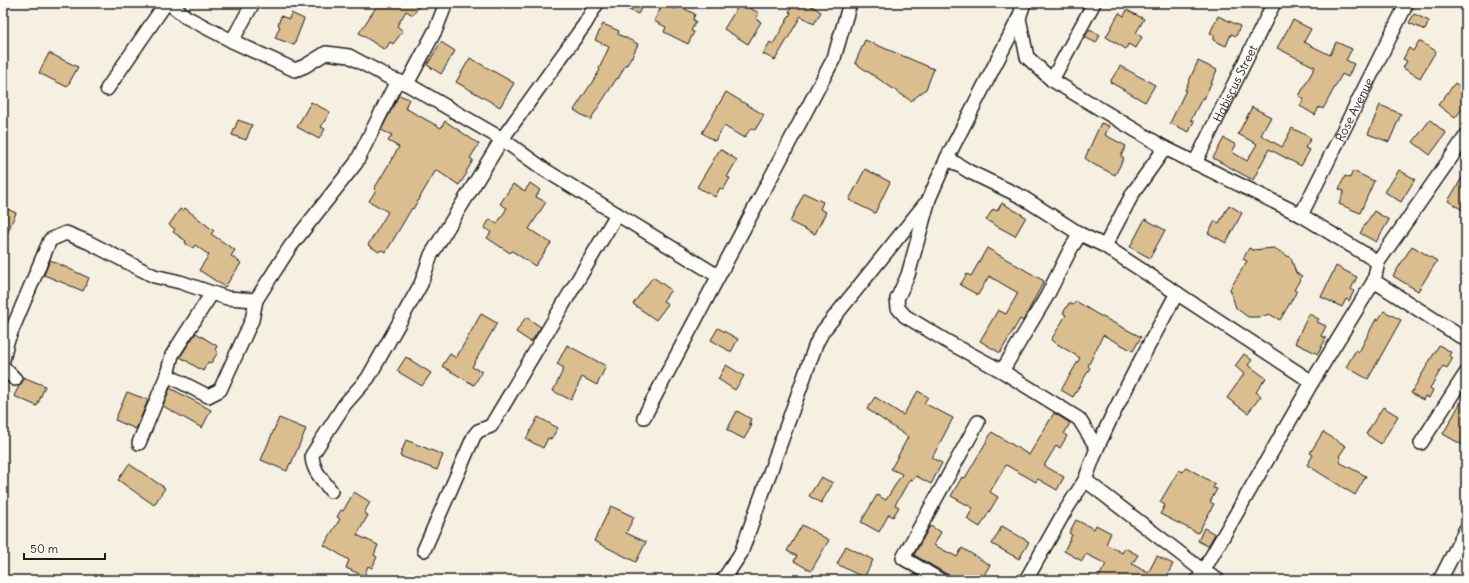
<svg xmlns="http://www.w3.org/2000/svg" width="1469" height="583" font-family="Delius,sans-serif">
<rect width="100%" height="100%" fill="#f6f0e2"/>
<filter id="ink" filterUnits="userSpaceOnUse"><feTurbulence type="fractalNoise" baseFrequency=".025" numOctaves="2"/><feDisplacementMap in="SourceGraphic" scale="8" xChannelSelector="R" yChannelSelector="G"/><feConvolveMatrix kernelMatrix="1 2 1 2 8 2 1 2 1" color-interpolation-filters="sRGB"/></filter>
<g filter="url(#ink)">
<path fill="#dbbe8f" stroke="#1c1c1c" d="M379 3H421L413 15 406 11 397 26 403 31 393 44 390 42 385 50 359 33Z
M614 3H644L638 14Z
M663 3 675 9 677 5 695 14 693 20 696 21 691 31 694 32 688 44 664 32 666 27 654 21Z
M740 3 759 13 756 19 761 22 748 44 724 29Z
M794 3H807L821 12 814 24 801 16 775 60 763 54 770 42 773 44 791 13 789 12Z
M1127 10 1144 19 1136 33 1142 37 1136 48 1128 44 1126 49 1106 37 1119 13 1124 16Z
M291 13 304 19 294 45 275 38 280 26 278 25 281 16 289 19Z
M1414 14 1429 21 1425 30 1409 23Z
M1218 16 1240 26 1236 36 1231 34 1226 46 1213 40 1215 35 1210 33Z
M1293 20 1311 29 1304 42 1330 55 1336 42 1352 49 1346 60 1354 64 1348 77 1342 74 1323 109 1319 107 1315 115 1300 106 1304 99 1299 96 1315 67 1277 48Z
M603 24 619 31 618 34 638 44 632 57H631L627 65 626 64 618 79 617 78 590 120 574 110 600 70 599 69 609 47 595 40Z
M1090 29 1100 35 1096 43 1085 37Z
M865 40 934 69 926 89 911 101 855 63Z
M1419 41 1436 51 1420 78 1403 68 1407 61 1403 59 1409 48 1413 51Z
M441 42 455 51 441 74 427 65Z
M49 53 78 67 67 87 39 73Z
M470 58 514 83 500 107 456 82Z
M1198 61 1217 70 1204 99 1202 98 1191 120 1194 121 1189 132 1170 123 1186 90H1185Z
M1120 66 1155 85 1145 102 1110 82Z
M1455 83 1466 91V104L1455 118 1438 105Z
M726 92 764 115 755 130 751 128 744 138 724 126 715 141 702 133Z
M399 95 409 99 405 108 441 128 445 121 479 144 470 158 473 160 466 172 467 173 459 185 436 170 413 209 412 208 386 252 381 250 379 252 368 245 388 212 369 201 376 190 374 189 399 147 388 141 392 135 381 130Z
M311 102 330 112 321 127 325 129 319 139 297 127Z
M1380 105 1401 114 1389 142 1368 134Z
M1252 107 1271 117 1261 135 1282 147 1292 128 1311 138 1305 148 1310 150 1301 166 1269 149 1253 180 1213 158 1224 138 1236 145 1232 152 1247 161 1257 144 1238 134Z
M238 120 252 125 246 140 232 135Z
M1430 120 1446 133 1430 155 1413 142Z
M1101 123 1109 126 1105 135 1126 146 1121 156 1124 158 1115 175 1093 164 1085 158Z
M720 149 737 160 727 177 730 178 723 190 720 188 715 197 697 187Z
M865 169 890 182 875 213 849 200Z
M1399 170 1415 179 1401 202 1385 192Z
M1353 171 1374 181 1360 213 1339 204 1344 191 1339 189 1345 176 1350 178Z
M1466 171V212L1448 201Z
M530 183 540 190 536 197 546 202 529 229 551 243 535 266 512 251 510 253 487 238 491 232 484 228 490 219 497 224 507 208 500 204 513 184 525 191Z
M804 193 823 202 820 209 826 212 815 234 790 222Z
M1002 203 1026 217 1015 236 986 220 993 209 997 211Z
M1229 205 1242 213 1226 243 1208 233 1215 221 1219 223Z
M3 207 16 213 3 243Z
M185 208 214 231 211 234 235 250 231 256 241 263 225 287 199 270 209 255 195 245 193 248 185 243 186 241 173 232 175 229 169 225 180 209 183 211Z
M1374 211 1389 220 1376 242 1360 233Z
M1145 219 1165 230 1150 258 1130 247Z
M1412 246 1437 261 1418 291 1393 276Z
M987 248 1044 281 1023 321 1020 319 1000 353 980 341 998 310 1006 314 1018 293 989 276 978 295 960 285 967 274 971 276Z
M1249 248 1253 250 1274 248 1291 258 1296 273 1302 276 1294 290 1297 291 1280 320 1269 314 1261 317H1248L1236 308 1230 289 1247 261 1243 259Z
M50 260 89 278 83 291 44 275Z
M1336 266 1357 277 1351 289 1354 291 1349 301 1346 299 1342 307 1321 297Z
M653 277 671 290 663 301 668 304 656 320 633 304Z
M1076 301 1095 313 1141 337 1133 351 1103 335 1088 366 1090 368 1073 397 1061 390 1080 358 1051 340 1066 315 1063 313 1069 303 1073 305Z
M1384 311 1401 320 1368 379 1346 367 1356 350 1359 352 1376 319 1378 320Z
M481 314 497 323 472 367 482 372 474 385 442 366 450 354 456 358Z
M1309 314 1319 319 1317 322 1326 326 1321 336 1326 338 1318 354 1295 343Z
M526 317 541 327 531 342 516 332Z
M718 328 738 339 731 352 711 340Z
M196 333 217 346 215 350 218 352 211 363 208 362 203 371 180 357Z
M567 345 606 366 597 385 582 377 571 400 553 391 564 368 557 364Z
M1439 345 1451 352 1449 356 1453 358 1447 368 1443 366 1430 388 1433 390 1429 398 1425 396 1423 400 1411 393Z
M1244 354 1252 360 1248 365 1266 378 1256 392 1261 396 1248 413 1227 398 1244 374 1235 366Z
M406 357 431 373 422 386 397 371Z
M726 365 744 376 735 390 718 379Z
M23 377 45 386 37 406 14 396 19 386 23 381Z
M170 388 211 410 202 428 163 406Z
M918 391 928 397 924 403 953 418 932 458 942 463 931 484 916 476 913 480 910 479 895 505 899 507 893 517 889 514 879 532 861 522 877 495 886 500 902 474 891 469 908 437 867 409 875 397 903 415Z
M127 392 148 400 136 429 115 420Z
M1466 393V447L1443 434Z
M1383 407 1398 416 1381 444 1366 434Z
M737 411 751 419 749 424 752 425 744 439 727 430Z
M1054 413 1070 423 1064 434 1067 436 1060 448 1056 446 1045 464V466L1064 477 1057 490 1038 479 1036 482 1006 465 990 492 998 497 980 527 967 519 973 508 951 496 962 477 965 478 992 432 1029 455Z
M538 417 558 428 551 439 548 438 543 448 526 439Z
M279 418 306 429 291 464 290 463 287 471 261 460Z
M1323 432 1346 446 1339 456 1341 458 1339 462 1366 476 1355 495 1307 465 1313 455 1310 453Z
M406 440 443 455 437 470 400 456Z
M129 464 165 488 154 505 118 480Z
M1186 467 1215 484 1213 488 1217 489 1210 502 1214 504 1198 533 1160 514 1165 505 1160 502 1179 470 1183 472Z
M821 477 833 483 821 503 809 496Z
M354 492 370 502 364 513 368 515 357 535 378 545 374 555 377 557 372 568 368 566 364 576 346 568 349 560 324 545 340 519 337 517 341 510 343 511Z
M611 506 634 517 626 533 646 542 636 562 594 541Z
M1076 520 1094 529 1096 525 1111 533 1106 544 1122 553 1125 548 1138 555 1132 564 1148 573 1157 556 1173 564 1165 580H1097L1106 564 1086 554 1082 561 1064 551 1072 535 1069 533Z
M802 525 829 540 811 571 794 561 797 556 787 551Z
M930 526 941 532 934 545 957 557 962 548 990 565 981 580H957L914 555Z
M1002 526 1029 542 1019 559 992 544Z
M1204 528 1215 534 1208 546 1198 541Z
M846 546 873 560 864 578 837 564Z"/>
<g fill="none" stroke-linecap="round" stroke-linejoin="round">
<g stroke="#1c1c1c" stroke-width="16">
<g id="street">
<path d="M169 3 186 17 232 41 253 3"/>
<path d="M1024 3 1019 18 947 158 929 199 908 275 897 299 898 308 905 316 948 342 1002 371 1079 419 1097 448"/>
<path d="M1019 18 1027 57 1052 80 1165 148 1301 215 1378 262"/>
<path d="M232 41 295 70 305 66 326 53 349 56 392 79 407 84 502 139 545 170 718 276"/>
<path d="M1052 80 1094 3"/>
<path d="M407 84 436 29 446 3"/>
<path d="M107 89 166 3"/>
<path d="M947 158 970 172 1022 197 1080 234 1105 246 1312 382"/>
<path id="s1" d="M1195 163 1274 3"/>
<path id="s2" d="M1301 215 1407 3"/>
<path d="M1105 246 1133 193 1165 148"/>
<path d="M1374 281 1466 340"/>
<path d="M3 360 7 342 50 240 66 233 88 242 154 276 180 282 227 298 256 300"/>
<path d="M3 367 15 379"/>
<path d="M1002 371 1047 296 1070 250 1080 234"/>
<path d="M167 375 208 396 220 390 252 320 256 300 290 247 356 163 397 81"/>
<path d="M644 417 834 58 850 3"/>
<path d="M139 443 167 375 172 355 212 293"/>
<path d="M1421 443 1466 373"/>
<path d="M1085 480 1203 571 1218 580"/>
<path d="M331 491C322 479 312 470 312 455L345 404 368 378 421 284 431 255 502 139 585 24 597 3"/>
<path d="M424 550 474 436 478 431 491 426 617 214"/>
<path d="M723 580 741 553 816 344 823 331 925 204"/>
<path d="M940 580 903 558 978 422"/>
<path d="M1026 580 1062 516 1085 480 1097 448 1111 418 1137 367 1177 293"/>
<path d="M1198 580 1312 382 1374 281 1378 262 1466 136"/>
<path d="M1440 580 1466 529"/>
</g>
</g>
<use href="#street" stroke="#fdfcf7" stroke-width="13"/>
</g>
</g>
<g text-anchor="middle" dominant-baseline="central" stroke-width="3" stroke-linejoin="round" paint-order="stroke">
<g font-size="12" fill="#1c1c1c" stroke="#fdfcf7">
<text stroke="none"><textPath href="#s1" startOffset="89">Habiscus Street</textPath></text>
<text stroke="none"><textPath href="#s2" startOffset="118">Rose Avenue</textPath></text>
</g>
</g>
<rect width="1469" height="583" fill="none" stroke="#fdfcf7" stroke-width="16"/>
<rect x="8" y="8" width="1453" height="567" fill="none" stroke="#1c1c1c" stroke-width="1.5" filter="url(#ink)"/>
<path d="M24 553v6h81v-6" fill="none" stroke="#1c1c1c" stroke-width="2"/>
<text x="30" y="553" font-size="12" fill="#1c1c1c" stroke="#fdfcf7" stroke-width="3" paint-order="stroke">50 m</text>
</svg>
